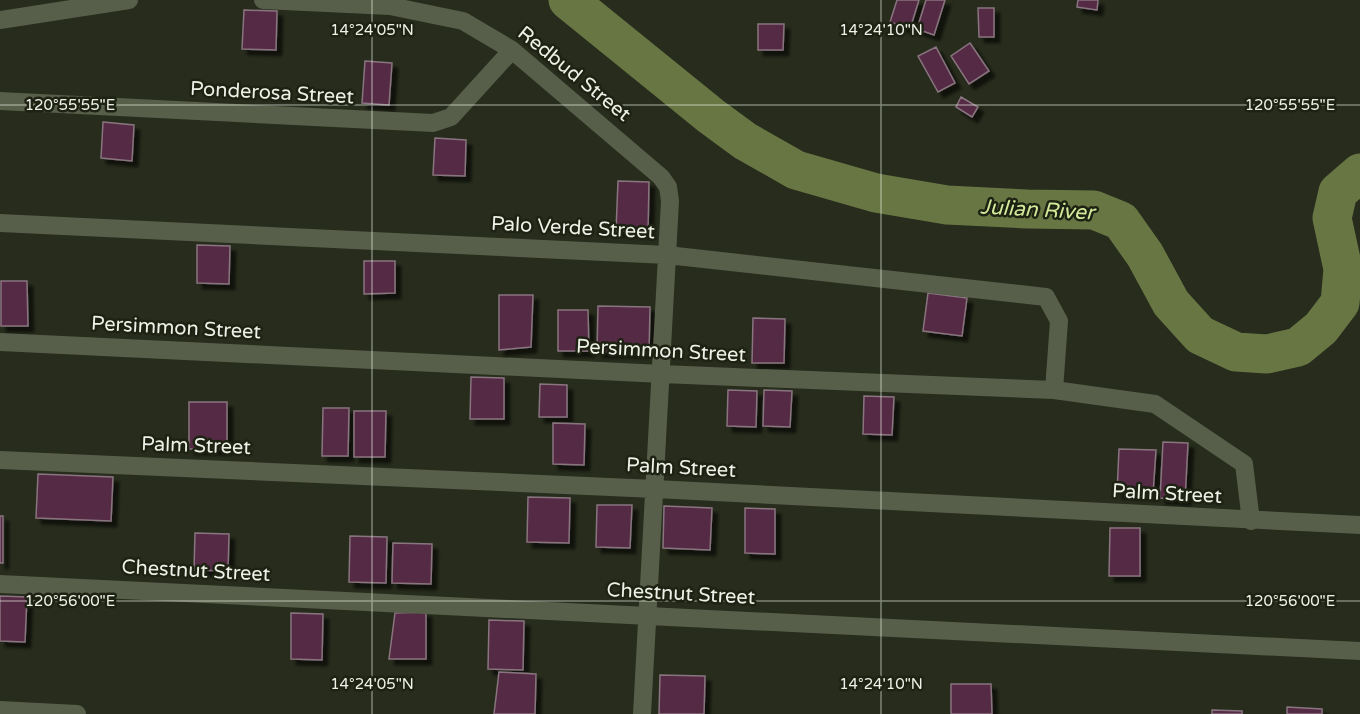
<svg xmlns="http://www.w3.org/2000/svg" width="1360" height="714" font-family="'Varela Round',sans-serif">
<defs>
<filter id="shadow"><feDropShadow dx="5.5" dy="5.5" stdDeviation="1.5" flood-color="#0009"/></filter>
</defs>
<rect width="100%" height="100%" fill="#272c1c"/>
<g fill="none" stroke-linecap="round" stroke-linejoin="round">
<path stroke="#687644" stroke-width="39" d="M568 0 711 116 745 141 796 170 876 193 947 205 1027 209 1094 210 1121 221 1145 255 1171 303 1200 335 1236 352 1267 354 1298 347 1321 328 1340 303 1343 269 1332 218 1338 192 1360 173"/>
</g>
<path fill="#552a44" stroke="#88747f" stroke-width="1.5" filter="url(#shadow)" d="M897 0H919L910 29 890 22Z
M926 0H945L934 35 917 29Z
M1078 0H1098L1097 10 1077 7Z
M978 8H994V37H979Z
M244 10 277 11 276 50 242 49Z
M758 24H784L783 50H758Z
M970 43 989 71 969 84 951 56Z
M936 47 955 83 938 92 918 56Z
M365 61 392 63 389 105 362 103Z
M961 97 978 107 972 117 956 107Z
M103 122 134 125 132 161 101 158Z
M435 138 466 140 465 176 433 175Z
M618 181 649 182 648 232 616 231Z
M197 245 230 246 229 284 197 283Z
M364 261H395V293L364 294Z
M1 281H27L28 326H1Z
M928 293 967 298 962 336 923 331Z
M499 295H533L531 347 499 350Z
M598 306 650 307 649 352H597Z
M558 310H588L589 351H558Z
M753 318 785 319 784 363H752Z
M471 377 504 378V419H470Z
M540 384 567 385V417H539Z
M728 390 757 391 756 427 727 426Z
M764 390 792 391 790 427 763 426Z
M864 396 894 397 892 435 863 434Z
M189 402H227V449H189Z
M323 408H349L348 456H322Z
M354 411H386L385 457H354Z
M553 423 585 424 584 465 553 464Z
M1163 442 1188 443 1185 500 1160 498Z
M1119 449 1156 450 1153 494 1117 493Z
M38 474 113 477 111 521 36 518Z
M528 497 570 498 569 543 527 542Z
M597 505H632L630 548 596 547Z
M664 506 712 508 710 550 663 548Z
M745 508 775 509V554L745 553Z
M0 516H3V563H0Z
M1110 528H1140V576H1109Z
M195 533 229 534 228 571 194 570Z
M350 536 387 537 386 583 349 582Z
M393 543 432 544 431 584 392 583Z
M0 596 27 597 25 642 0 641Z
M426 612V659H389L395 613Z
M291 613 323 614 322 660 291 659Z
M489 620 524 621 523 670 488 669Z
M499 672 536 674 535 714H494Z
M660 675 705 676 704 714H659Z
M951 684H991L992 714H951Z
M1287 707 1322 709V714H1287Z
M1212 710 1242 711V714H1212Z"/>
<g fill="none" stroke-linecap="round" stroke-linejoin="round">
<path stroke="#575e49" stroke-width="18" d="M263 0 390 6 463 21 512 50 661 177 668 187 670 201 642 714
M0 20 129 0
M0 101 433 123 451 117 512 50
M0 223 667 255 1046 297 1059 321 1054 390
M0 342 662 374 1054 390 1155 404 1244 464 1251 521
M0 460 655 489 1360 525
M0 584 1360 651
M0 710 77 714"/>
</g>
<path fill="none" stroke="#eef1e7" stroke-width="1.5" stroke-opacity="0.45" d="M372 0V714M881 0V714M0 105H1360M0 601H1360"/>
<g text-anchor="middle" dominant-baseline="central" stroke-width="5" stroke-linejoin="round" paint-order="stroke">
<g font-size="20" fill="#eef1e7" stroke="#1d2212">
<text transform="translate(574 74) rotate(39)">Redbud Street</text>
<text transform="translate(272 93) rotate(3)">Ponderosa Street</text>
<text transform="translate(573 228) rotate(3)">Palo Verde Street</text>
<text transform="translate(176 328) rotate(3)">Persimmon Street</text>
<text transform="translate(661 351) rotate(3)">Persimmon Street</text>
<text transform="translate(196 446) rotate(2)">Palm Street</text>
<text transform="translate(681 468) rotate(3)">Palm Street</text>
<text transform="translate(1167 494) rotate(3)">Palm Street</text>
<text transform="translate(196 571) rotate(3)">Chestnut Street</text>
<text transform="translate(681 594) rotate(3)">Chestnut Street</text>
</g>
<g font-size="21" font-style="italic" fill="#d3e99b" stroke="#1d2212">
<text transform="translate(1037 210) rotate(3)">Julian River</text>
</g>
</g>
<g font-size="15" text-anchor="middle" fill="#eef1e7" stroke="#1d2212" stroke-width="5" stroke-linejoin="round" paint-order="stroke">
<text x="372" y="35">14°24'05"N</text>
<text x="881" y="35">14°24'10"N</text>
<text x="1290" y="110">120°55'55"E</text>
<text x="70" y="110">120°55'55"E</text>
<text x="70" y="606">120°56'00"E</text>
<text x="1290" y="606">120°56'00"E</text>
<text x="372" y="689">14°24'05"N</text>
<text x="881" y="689">14°24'10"N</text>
</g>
</svg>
